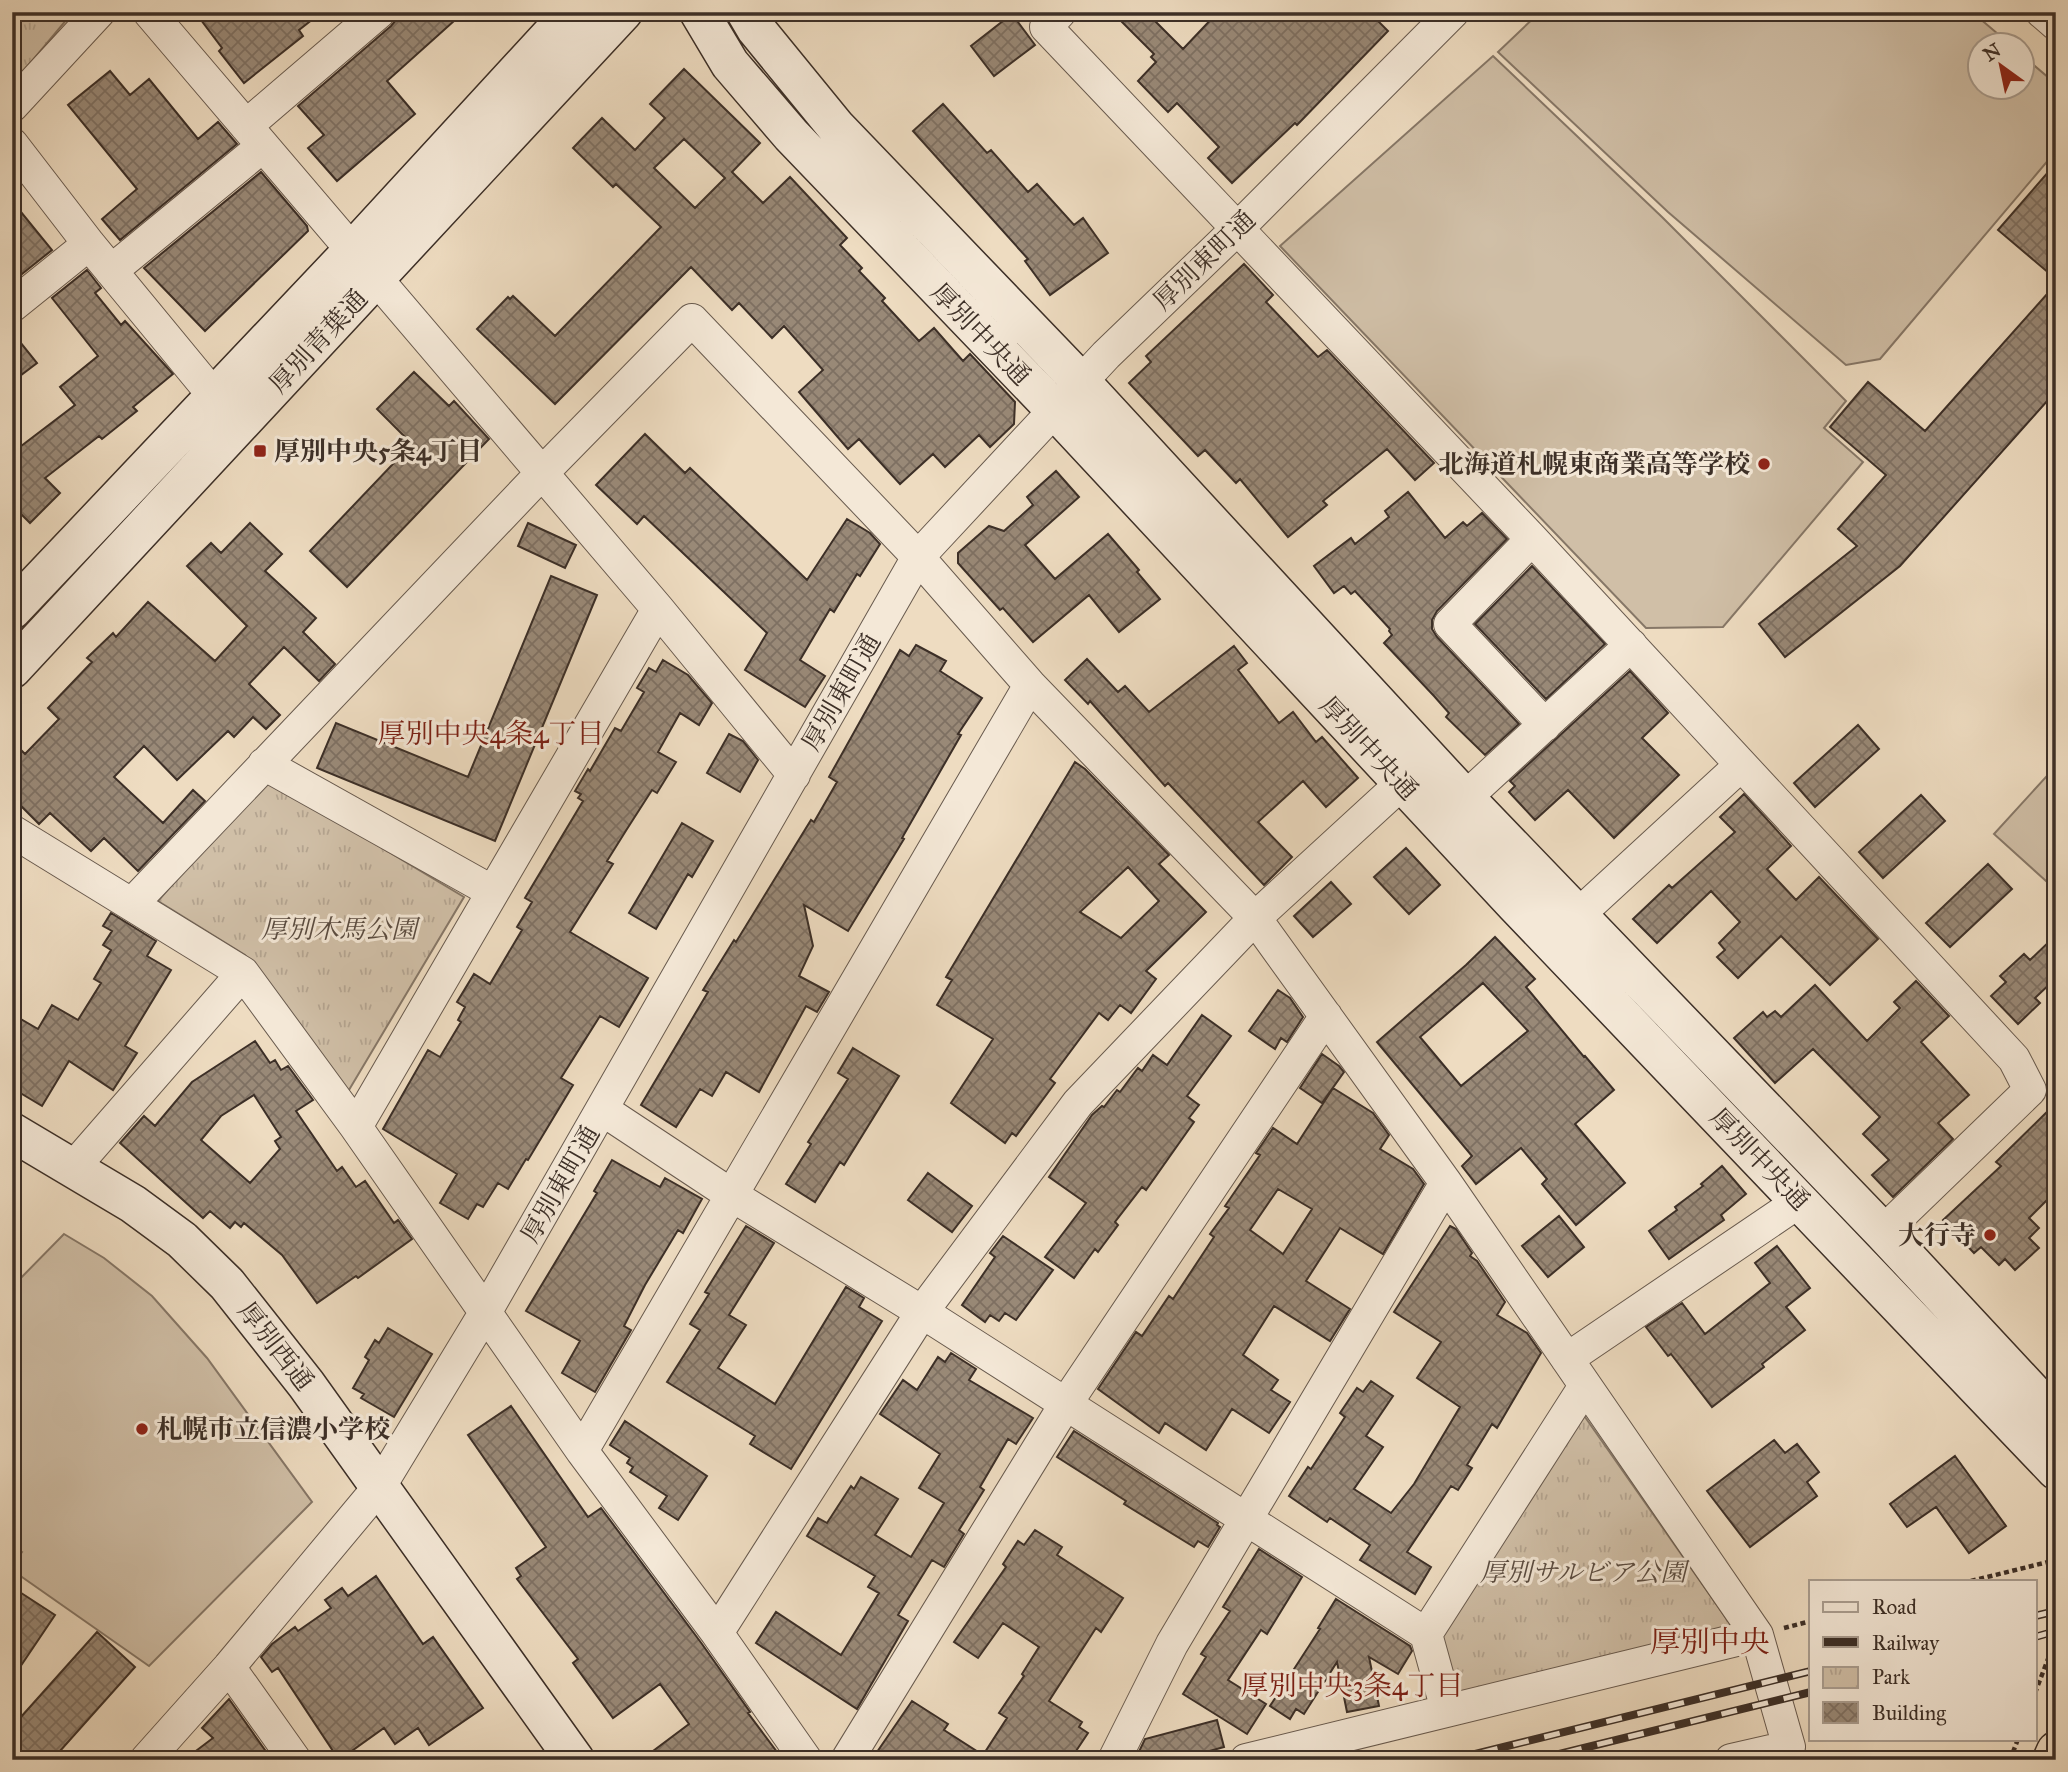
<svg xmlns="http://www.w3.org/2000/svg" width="2068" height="1772" font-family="'IM FELL Great Primer','Noto Serif JP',serif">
<defs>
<pattern id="park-tufts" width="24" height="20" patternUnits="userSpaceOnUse" patternTransform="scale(1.75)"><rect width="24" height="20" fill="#d0bfa7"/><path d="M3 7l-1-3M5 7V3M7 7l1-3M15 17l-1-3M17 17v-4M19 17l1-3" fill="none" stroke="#b4a490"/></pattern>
<pattern id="building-cross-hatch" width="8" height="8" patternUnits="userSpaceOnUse" patternTransform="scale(1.75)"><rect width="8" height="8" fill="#998977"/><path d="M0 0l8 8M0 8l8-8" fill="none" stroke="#7e7062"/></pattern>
</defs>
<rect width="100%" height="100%" fill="#eedcc1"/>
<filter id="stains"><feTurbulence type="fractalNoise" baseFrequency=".00286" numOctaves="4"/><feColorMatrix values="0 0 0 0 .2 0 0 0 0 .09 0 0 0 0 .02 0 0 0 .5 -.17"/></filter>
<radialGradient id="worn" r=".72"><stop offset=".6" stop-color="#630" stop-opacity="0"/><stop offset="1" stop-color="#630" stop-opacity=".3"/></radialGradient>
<path fill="url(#park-tufts)" stroke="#867767" stroke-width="2" d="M12 12H73L12 85Z
M265 778 464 897 346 1095 245 955 158 901Z
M1578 1407 1733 1628 1454 1696 1437 1640Z"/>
<path fill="#d0bfa7" stroke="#867767" stroke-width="2" d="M1540 12H1972L2011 45 1980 46V88H2022L2023 56 2056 84V151L1880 359 1846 365 1668 212 1498 52Z
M1493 56 1662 217 1846 401 1824 428 1863 462 1723 627 1646 628 1280 246Z
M2056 766V890L1994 834Z
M64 1234 104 1258 152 1296 207 1358 312 1502 149 1666 12 1570V1566L22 1552 12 1546V1287Z"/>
<path fill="url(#building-cross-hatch)" stroke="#3c2f27" stroke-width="2" fill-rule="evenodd" d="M195 12H322L299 30 303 36 244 83 219 51 222 48Z
M403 12H464L387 81 415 114 337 181 308 148 324 135 298 106 391 26Z
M1112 12H1146L1183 49 1218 12H1369L1388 31 1297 125 1295 123 1232 183 1208 158 1219 147 1177 103 1168 112 1138 81 1156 62 1151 57 1154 54Z
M1012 14 1035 45 994 76 971 46Z
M684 69 760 143 732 172 763 203 790 177 847 238 840 245 862 268 859 271 885 298 882 301 919 341 934 328 963 361 970 354 1015 402 1014 424 990 447 979 435 945 467 933 454 900 484 859 439 848 449 799 392 823 370 784 326 772 338 739 303 732 310 691 267 555 404 477 329 508 297 510 299 513 296 555 336 661 227 616 184 613 187 573 148 602 118 635 150 665 118 650 104ZM684 139 725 178 695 208 654 168Z
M110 71 130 95 149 79 198 139 218 122 237 144 120 240 102 219 137 189 68 105Z
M943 104 987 153 991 150 1028 192 1037 184 1074 225 1083 218 1108 253 1050 295 1025 261 1028 259 913 131Z
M2056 163V279L1998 230Z
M261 172 307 226 308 231 205 331 144 268Z
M12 201 52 250 12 282Z
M1244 264 1273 295 1266 302 1318 357 1327 350 1434 463 1415 480 1387 449 1323 501 1327 505 1288 537 1240 479 1236 483 1205 450 1198 456 1129 383 1151 362 1146 356Z
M87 270 101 288 95 293 121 325 125 321 173 374 133 407 137 411 102 439 99 436 45 478 60 493 30 523 12 505V453L75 405 60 387 98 356 52 298Z
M2056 284V391L1900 566 1785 657 1759 624 1857 546 1838 529 1886 475 1830 427 1868 382 1925 431Z
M12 332 37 363 12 382Z
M414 372 449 406 454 401 489 439 347 587 310 551 412 444 377 409Z
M645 434 685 473 690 468 807 580 847 519 870 533 880 544 860 576 857 574 834 612 830 609 800 660 825 676 805 707 745 670 767 633 644 516 637 524 596 485Z
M1056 471 1079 497 1025 545 1055 579 1108 534 1139 570 1137 572 1160 599 1119 632 1089 595 1033 642 1003 608 1000 610 958 563V553L989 526 1004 531 1033 505 1027 497Z
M1408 492 1445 538 1463 522 1467 526 1482 513 1507 539 1437 611 1432 620V629L1437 637 1519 724 1485 755 1446 717 1449 713 1434 696 1384 643 1392 635 1389 631 1390 629 1355 591 1351 594 1344 586 1334 593 1314 566 1351 538 1355 544 1389 517 1385 511Z
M250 523 282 554 265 571 316 618 303 632 335 664 319 681 284 647 249 684 280 715 266 729 253 717 234 737 228 731 177 780 144 746 114 777 163 823 193 790 205 801 138 871 104 838 91 851 50 813 39 824 15 800 21 794 12 786V741L25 754 59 719 48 708 92 662 87 658 113 633 116 637 148 602 215 661 247 626 187 566 211 543 221 553Z
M528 523 576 545 565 568 518 546Z
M1532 566 1605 644 1546 699 1475 624Z
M551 576 597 595 495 841 317 768 336 723 468 777Z
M916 645 946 661 940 671 982 698 958 734 961 735 902 838 904 839 848 931 804 905 813 946 799 976 829 992 817 1012 806 1006 759 1092 726 1072 712 1096 700 1089 676 1127 641 1105 708 992 703 990 734 940 736 942 811 820 814 822 837 782 829 777 900 650 909 656Z
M1234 646 1247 663 1238 670 1279 723 1293 712 1316 742 1322 737 1358 778 1326 807 1303 781 1258 822 1292 857 1264 885 1168 783 1165 786 1090 701 1088 704 1065 680 1087 659 1118 692 1125 686 1149 712Z
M663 660 688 675 712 703 699 725 680 713 658 752 676 762 657 793 652 790 627 829 607 861 613 864 570 932 648 978 619 1027 600 1016 561 1078 573 1085 528 1160 526 1159 508 1189 498 1183 483 1207 477 1204 468 1219 440 1203 457 1174 383 1129 428 1050 440 1057 461 1022 458 1020 465 1007 457 1002 474 974 490 984 522 930 517 927 532 902 525 898 583 801 578 798 581 794 575 791 588 769 590 771 615 728 621 731 644 692 637 688 649 668 656 672Z
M1630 671 1668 713 1642 738 1679 775 1614 838 1568 790 1535 820 1509 792 1515 786 1510 781Z
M1858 725 1879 749 1815 807 1794 783Z
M729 734 743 741 758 760 740 792 707 773Z
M1075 762 1085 769 1169 855 1159 864 1206 912 1146 971 1156 979 1131 1013 1120 1005 1108 1020 1099 1013 1050 1079 1055 1083 1016 1136 1012 1133 1005 1143 951 1103 993 1039 937 1005 952 980 946 977ZM1128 867 1159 901 1121 938 1080 912Z
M1744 794 1791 846 1767 869 1796 900 1819 877 1878 939 1830 985 1781 936 1738 978 1717 957 1725 950 1719 943 1740 922 1711 891 1657 943 1633 919 1669 885 1672 888 1735 832 1720 817Z
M1921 795 1945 821 1883 878 1859 852Z
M682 823 713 841 692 877 688 874 656 929 629 913Z
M1406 848 1440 885 1409 914 1374 877Z
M1988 864 2012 889 1950 947 1926 923Z
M1331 882 1351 904 1313 937 1294 916Z
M111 913 156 941 147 956 171 970 125 1046 137 1053 113 1090 69 1061 42 1106 12 1088V1014L38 1029 52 1005 78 1020 101 983 94 979 111 950 103 945 112 931 103 926Z
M2056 935V978L2035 998 2040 1003 2018 1024 1991 996 2006 982 2000 976 2024 954 2030 960Z
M1495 937 1535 979 1526 987 1584 1057 1585 1056 1614 1090 1575 1124 1625 1183 1576 1225 1542 1184 1547 1179 1521 1148 1476 1184 1462 1166 1472 1156 1377 1042 1466 965ZM1483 983 1528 1031 1461 1086 1420 1037Z
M1916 981 1949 1016 1921 1042 1969 1095 1938 1123 1953 1139 1893 1197 1872 1175 1889 1160 1863 1134 1880 1117 1813 1049 1775 1083 1734 1038 1763 1012 1767 1017 1775 1011 1781 1017 1815 985 1867 1041 1900 1008 1894 1002Z
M1278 990 1290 998 1303 1017 1287 1042 1281 1038 1275 1049 1249 1031Z
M1202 1015 1231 1036 1187 1096 1199 1105 1189 1118 1194 1122 1146 1190 1142 1187 1115 1222 1118 1225 1098 1252 1095 1249 1074 1278 1045 1257 1086 1203 1049 1177 1092 1115 1102 1106 1104 1107 1117 1090 1120 1092 1138 1068 1142 1071 1153 1055 1167 1065Z
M255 1041 270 1063 275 1060 281 1070 288 1066 313 1100 296 1111 337 1171 342 1167 356 1187 365 1181 394 1223 398 1220 412 1239 358 1278 356 1276 317 1303 282 1255 244 1223 241 1227 235 1222 230 1228 210 1211 203 1218 120 1143 144 1116 155 1126 192 1082ZM254 1095 281 1137 275 1141 280 1149 250 1183 201 1140 221 1116Z
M853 1048 899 1076 844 1165 840 1162 815 1202 786 1184 811 1144 808 1142 848 1079 838 1073Z
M1322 1054 1339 1066 1344 1072 1322 1103 1300 1088Z
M1333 1088 1373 1113 1389 1135 1380 1149 1413 1169 1424 1184 1383 1254 1340 1228 1306 1281 1350 1309 1330 1341 1274 1306 1243 1355 1278 1380 1271 1390 1290 1402 1269 1433 1232 1409 1206 1450 1165 1423 1159 1433 1098 1389 1136 1332 1142 1336 1169 1296 1173 1299 1214 1237 1210 1234 1229 1208 1225 1206 1260 1155 1256 1153 1273 1128 1297 1144ZM1278 1189 1312 1209 1283 1254 1250 1230Z
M2056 1103V1191L2029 1218 2039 1228 2029 1238 2039 1248 2015 1270 2005 1259 1999 1265 1981 1247 1974 1253 1943 1220 2001 1166 1996 1162Z
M612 1160 660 1187 665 1178 702 1199 683 1233 678 1230 645 1285 624 1326 631 1330 595 1392 562 1373 580 1341 526 1311 597 1193 594 1191Z
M1722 1166 1746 1194 1721 1215 1724 1220 1669 1259 1649 1231 1677 1210 1675 1207 1703 1186 1701 1184Z
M928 1173 972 1206 952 1232 908 1200Z
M1559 1216 1584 1247 1548 1277 1522 1246Z
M746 1226 774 1243 729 1315 746 1325 718 1368 775 1404 846 1287 864 1298 859 1307 882 1321 791 1469 750 1444 755 1436 667 1382 700 1330 690 1324 709 1294 705 1292Z
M1450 1226 1456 1229 1472 1253 1470 1256 1477 1261 1505 1302 1497 1315 1527 1333 1541 1353 1497 1428 1492 1424 1467 1465 1472 1468 1458 1490 1451 1486 1407 1552 1431 1567 1415 1594 1360 1560 1370 1545 1330 1518 1327 1522 1289 1496 1308 1467 1311 1469 1345 1417 1340 1413 1357 1388 1363 1392 1371 1381 1393 1396 1366 1436 1383 1447 1354 1489 1391 1513 1414 1484 1460 1407 1417 1378 1441 1342 1394 1312Z
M1003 1236 1053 1270 1016 1320 1005 1313 999 1321 990 1315 985 1322 962 1305 995 1257 990 1253Z
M1777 1246 1810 1288 1786 1307 1805 1330 1762 1364 1764 1367 1712 1407 1671 1354 1668 1356 1646 1327 1682 1303 1705 1334 1770 1283 1755 1263Z
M388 1328 432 1354 394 1417 361 1398 364 1394 353 1388 369 1360 365 1357 375 1340 379 1343Z
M951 1353 976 1369 969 1380 1033 1418 1016 1444 1008 1439 980 1487 984 1490 959 1530 964 1534 944 1567 932 1560 898 1615 908 1621 857 1709 756 1643 776 1612 841 1655 879 1593 868 1587 875 1576 807 1536 818 1518 827 1523 851 1486 854 1489 861 1477 898 1499 875 1535 911 1557 944 1503 919 1488 940 1454 880 1414 903 1380 917 1390 938 1357 945 1362Z
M511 1406 588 1517 601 1508 702 1644 750 1712 748 1713 783 1760H641L689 1724 660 1684 613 1718 573 1663 578 1659 517 1579 521 1576 516 1568 546 1547 468 1435Z
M625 1421 707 1476 678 1520 659 1508 667 1496 630 1472 633 1467 627 1463 630 1458 610 1445Z
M1074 1431 1218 1523 1217 1525 1220 1527 1208 1547 1198 1541 1194 1547 1124 1504 1126 1501 1057 1457Z
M1774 1440 1785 1453 1797 1444 1819 1472 1807 1482 1817 1496 1750 1547 1707 1491Z
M1955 1456 2006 1526 1969 1553 1936 1507 1907 1527 1890 1504Z
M1035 1530 1062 1547 1057 1555 1123 1598 1101 1632 1096 1628 1049 1701 1082 1722 1079 1727 1088 1733 1070 1760H888L877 1752 912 1701 948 1724 944 1730 983 1755 1007 1718 999 1713 1024 1676 1022 1674 1039 1647 1003 1623 978 1658 954 1642 1006 1567 1003 1564 1018 1541 1024 1545Z
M1259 1549 1302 1577 1267 1634 1261 1630 1228 1680 1266 1704 1247 1734 1183 1694 1206 1657 1201 1654 1230 1611 1223 1607Z
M376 1576 423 1644 433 1637 483 1708 429 1745 418 1728 395 1744 384 1728 339 1760 278 1668 272 1672 261 1657 272 1644 295 1627 298 1631 331 1608 325 1600 342 1588 348 1596Z
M12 1587 55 1615 12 1679Z
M1336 1599 1410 1646 1412 1651 1398 1674 1369 1657 1379 1706 1347 1712 1337 1662 1304 1714 1296 1709 1290 1719 1270 1706 1320 1629 1318 1628Z
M97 1632 135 1667 52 1760H12V1727Z
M229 1699 272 1760H184L213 1738 202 1728Z
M1217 1720 1224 1747 1177 1760H1135L1145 1739Z"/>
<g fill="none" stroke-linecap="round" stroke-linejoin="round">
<g stroke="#685a4e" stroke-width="34">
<path id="street" d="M149 12 658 609 794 775
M1060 12 1046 27 1532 539 2014 1059 2030 1090 1883 1232
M2042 12 2056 24
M12 106 99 12
M246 126 379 12
M12 144 89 244 215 397
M111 271 263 146
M12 306 89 244
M1532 539 1450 624 1545 725
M264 764 493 892
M1465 798 1631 645
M12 831 243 973 356 1127 582 1451 717 1633 806 1760
M133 903 542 473 692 320 918 557 1030 685 1255 918 1446 1183 1757 1635 1789 1747 1782 1760
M1578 915 1741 765
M603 1110 733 1196 922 1312 1426 1634 1447 1710
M356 1127 658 609
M73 1168 243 973
M1567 1359 1800 1201
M582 1451 1030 685
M717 1633 922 1312 1078 1103 1255 918 1401 784
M1426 1634 1585 1386
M229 1667 295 1760
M146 1760 229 1667 380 1486 485 1313 918 557 1106 355 1238 228 1453 12
M847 1760 1065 1405 1326 1016
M1114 1760 1172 1644 1446 1183
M1246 1760 1757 1635
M1731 1760 1789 1747"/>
</g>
<g stroke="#3c2f27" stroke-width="41">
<path id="secondary" d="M699 12 730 64 791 135 1055 410 1515 904 2056 1470
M746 12 756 29 836 127 1080 381 1465 798 1883 1232 2056 1418
M12 610 353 250 572 12
M12 669 623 12
M12 1132 133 1204 182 1240 227 1284 306 1384 575 1760"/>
</g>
<g stroke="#3c2f27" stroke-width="41">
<path id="highway" d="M2052 1760 2056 1751"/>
</g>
<path stroke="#3c2f27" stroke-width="4.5" stroke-dasharray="5 3.5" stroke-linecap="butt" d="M1971 1581 2056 1560
M1784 1628 1811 1621
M2035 1693 2056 1638
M2010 1760 2018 1739"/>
<use href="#street" stroke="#f4e8d7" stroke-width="32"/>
<use href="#secondary" stroke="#f4e8d7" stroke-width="38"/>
<use href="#highway" stroke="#eedcc1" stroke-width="38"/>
<g stroke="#3c2f27" stroke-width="8">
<path id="rail" d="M2035 1616 2056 1611
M2035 1637 2056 1631
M1451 1760 1811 1671
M1535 1760 1811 1692"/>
</g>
<use href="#rail" stroke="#f4e8d7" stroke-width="5" stroke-dasharray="16" stroke-linecap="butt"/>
</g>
<g fill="#8f2418" stroke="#f4e8d7" stroke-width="2.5">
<rect x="253" y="444" width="14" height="14" rx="3.5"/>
<circle cx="1764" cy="464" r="7"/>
<circle cx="1990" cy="1235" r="7"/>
<circle cx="142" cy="1429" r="7"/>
</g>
<g text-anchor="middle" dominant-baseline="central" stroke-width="6" stroke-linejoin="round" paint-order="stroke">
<g font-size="26" fill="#3c2f27" stroke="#f4e8d7">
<text transform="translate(1204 260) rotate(-44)">厚別東町通</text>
<text transform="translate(981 334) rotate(46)">厚別中央通</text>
<text transform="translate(318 341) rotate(-47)">厚別青葉通</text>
<text transform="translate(841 692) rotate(-60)">厚別東町通</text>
<text transform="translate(1369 748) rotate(47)">厚別中央通</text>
<text transform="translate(1760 1159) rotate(46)">厚別中央通</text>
<text transform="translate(560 1184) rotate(-60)">厚別東町通</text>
<text transform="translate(276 1346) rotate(52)">厚別西通</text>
</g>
<g font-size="26" font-weight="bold" fill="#3c2f27" stroke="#f4e8d7" text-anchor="start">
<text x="274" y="451">厚別中央5条4丁目</text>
<text x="1750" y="464" text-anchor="end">北海道札幌東商業高等学校</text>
<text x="1976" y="1235" text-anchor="end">大行寺</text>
<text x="156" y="1429">札幌市立信濃小学校</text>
</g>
<g font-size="26" font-style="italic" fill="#5a4c41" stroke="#f4e8d7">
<text x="339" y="929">厚別木馬公園</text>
<text x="1583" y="1572">厚別サルビア公園</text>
</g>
<g font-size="28" fill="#7a1f14" stroke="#f4e8d7">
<text x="491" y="733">厚別中央4条4丁目</text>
<text x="1352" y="1685">厚別中央3条4丁目</text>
</g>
<g font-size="30" fill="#7a1f14" stroke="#f4e8d7">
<text x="1710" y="1642">厚別中央</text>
</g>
</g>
<rect width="2068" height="1772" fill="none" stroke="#eedcc1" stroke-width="42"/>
<rect x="14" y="14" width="2040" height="1744" fill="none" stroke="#3c2f27" stroke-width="3.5"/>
<rect x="21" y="21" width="2026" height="1730" fill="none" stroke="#3c2f27" stroke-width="2"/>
<rect x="1809" y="1580" width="228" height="161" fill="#f4e8d7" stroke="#aa9e91" stroke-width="2"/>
<rect x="1823" y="1602" width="35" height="10" fill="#f4e8d7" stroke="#aa9e91" stroke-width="2"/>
<text x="1872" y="1614" font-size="21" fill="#3c2f27">Road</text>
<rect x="1823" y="1637" width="35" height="10" fill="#3c2f27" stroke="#aa9e91" stroke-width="2"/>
<text x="1872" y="1650" font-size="21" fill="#3c2f27">Railway</text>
<rect x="1823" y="1667" width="35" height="21" fill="url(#park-tufts)" stroke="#aa9e91" stroke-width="2"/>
<text x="1872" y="1684" font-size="21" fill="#3c2f27">Park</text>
<rect x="1823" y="1702" width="35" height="21" fill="url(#building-cross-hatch)" stroke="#aa9e91" stroke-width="2"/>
<text x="1872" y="1720" font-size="21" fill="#3c2f27">Building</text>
<g transform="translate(2001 66) rotate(327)"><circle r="33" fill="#f4e8d7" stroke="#aa9e91" stroke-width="2"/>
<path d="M0-5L12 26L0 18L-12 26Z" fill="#8f2418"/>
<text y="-10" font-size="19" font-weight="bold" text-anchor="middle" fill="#3c2f27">N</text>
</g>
<rect width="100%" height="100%" filter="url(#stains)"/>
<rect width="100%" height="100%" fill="url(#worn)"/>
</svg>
